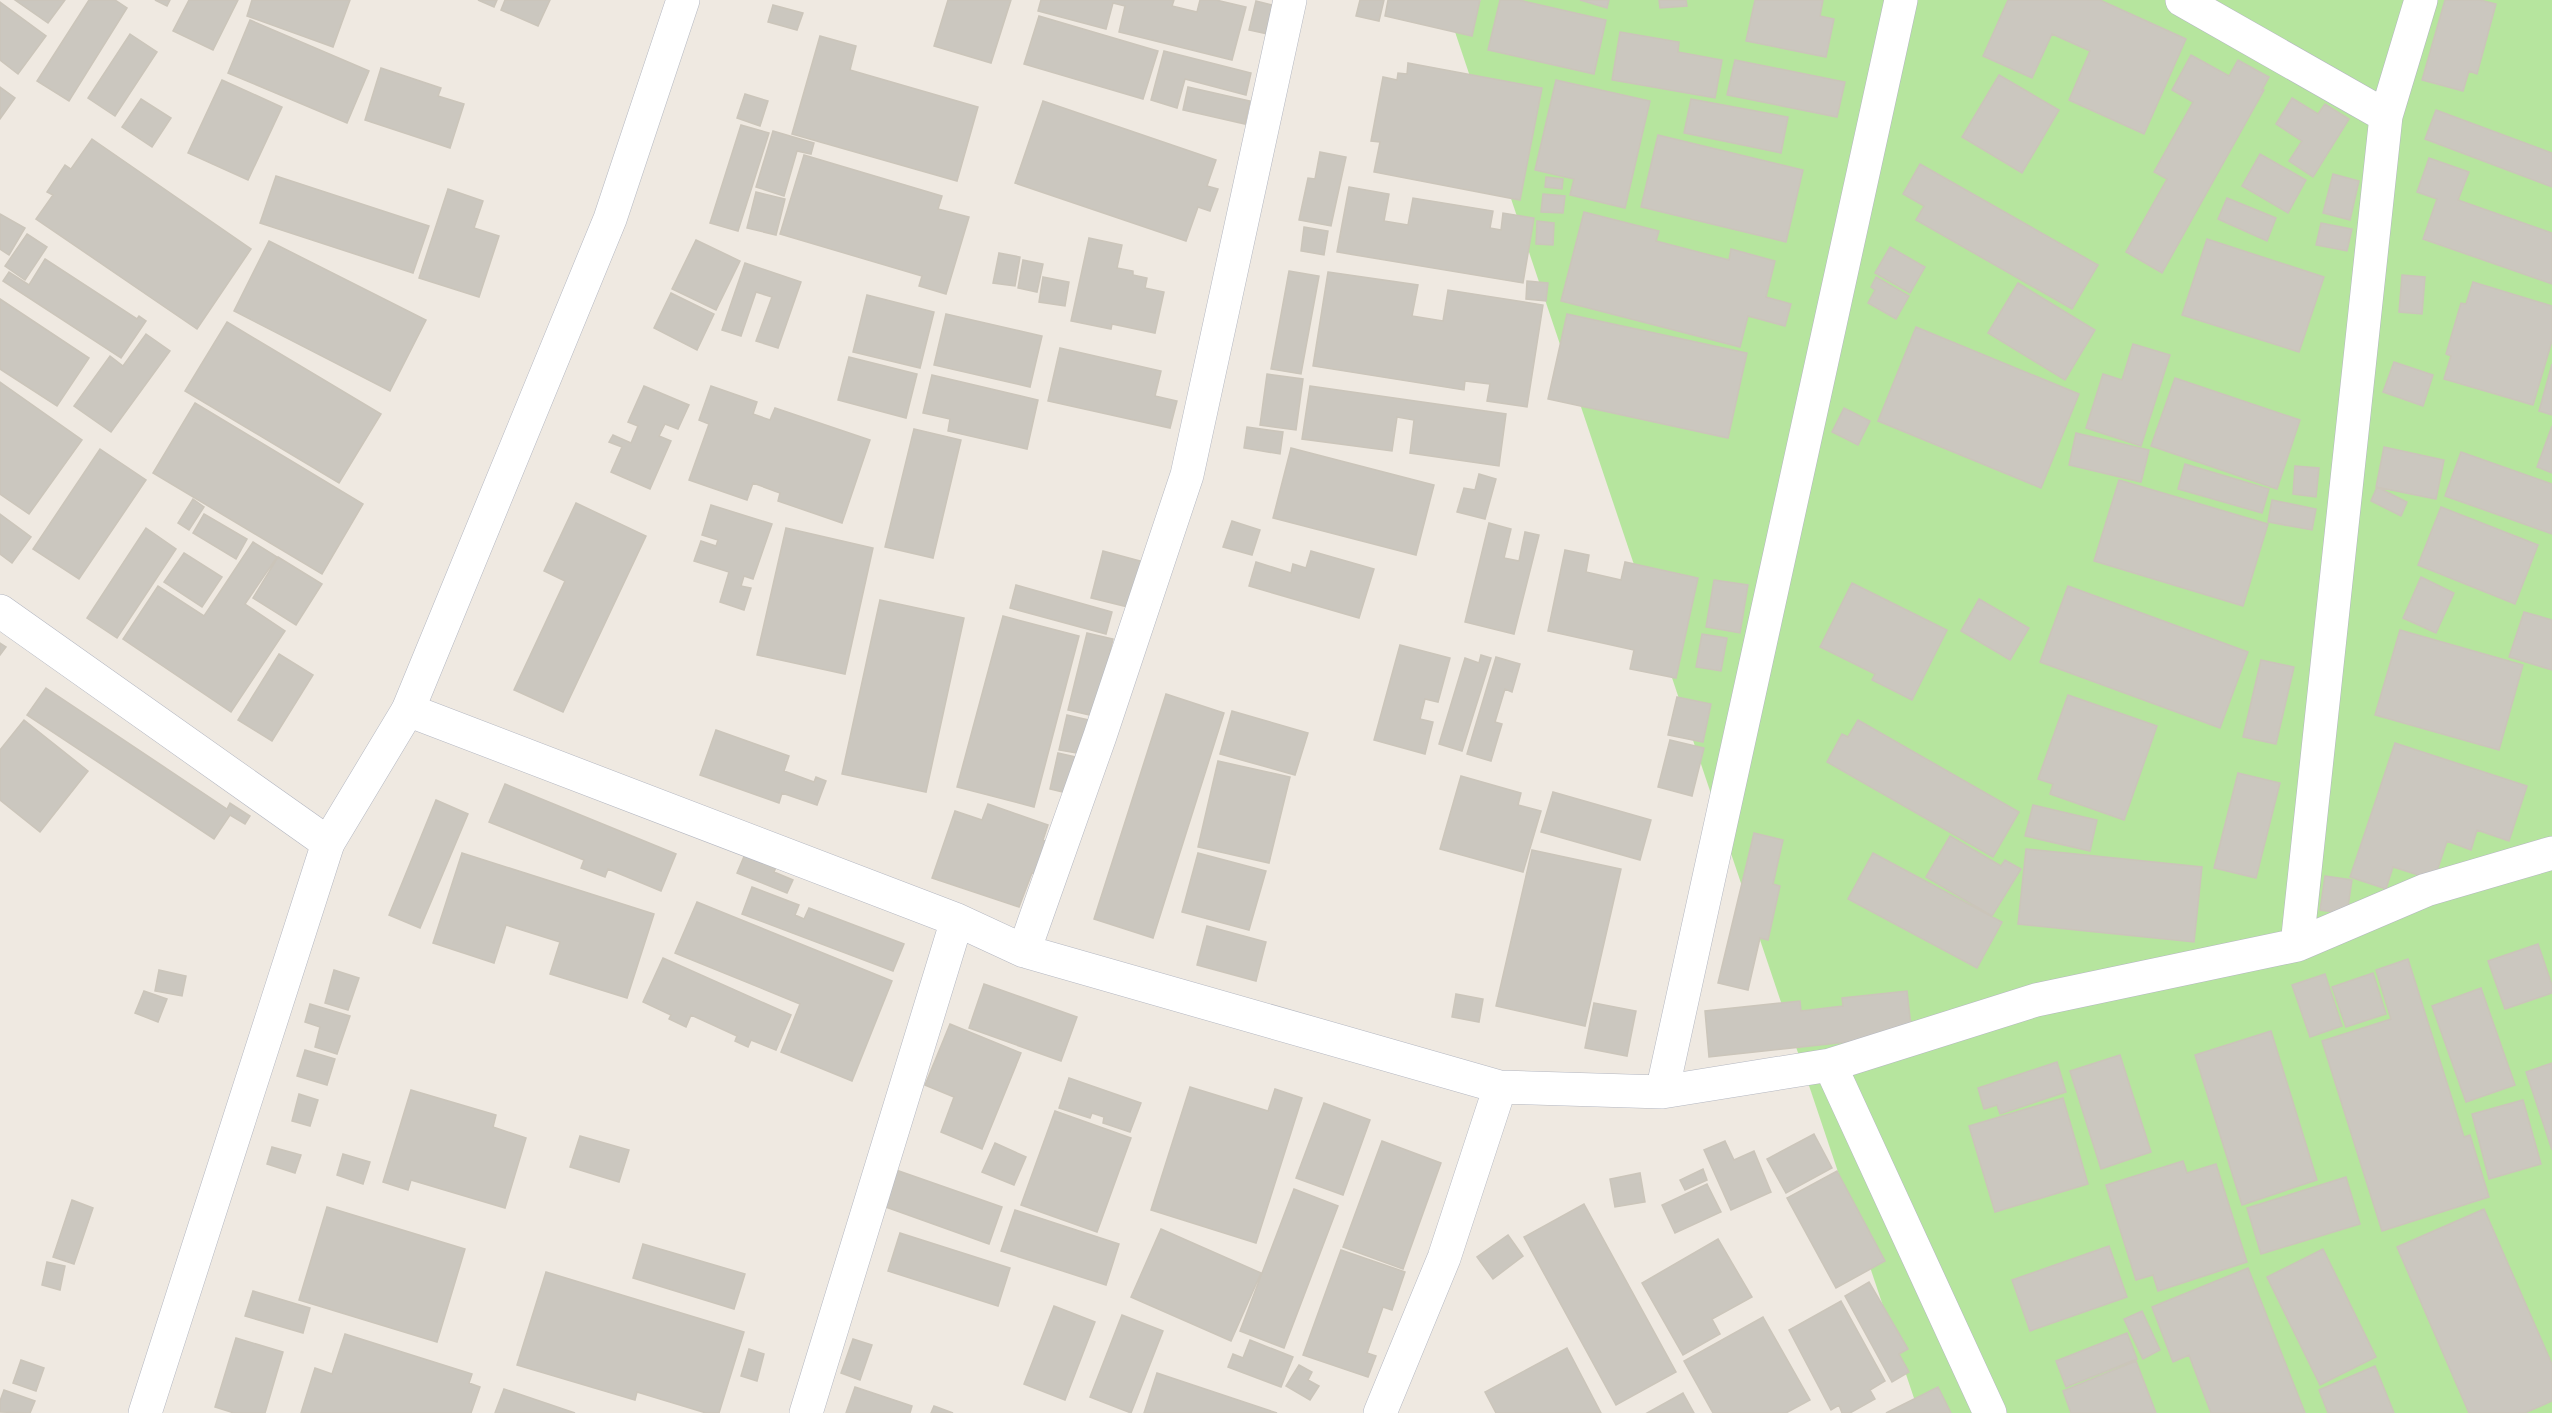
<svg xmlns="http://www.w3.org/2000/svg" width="2552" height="1413" font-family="Raleway,sans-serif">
<rect width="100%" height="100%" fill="#efe9e1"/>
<path fill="#b6e59e" d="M1481 0H2552V1413H1919L1448 11Z"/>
<path fill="#cbc7bf" stroke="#cbc5ba" stroke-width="1.5" d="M15 0H65L48 23Z
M89 0H115L127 8 69 101 37 81Z
M155 0H170L167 6Z
M189 0H238L213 50 173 31Z
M252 0H350L333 47 247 16Z
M478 0H497L494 7Z
M505 0H550L538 26 501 10Z
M948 0H1011L991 63 934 46Z
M1041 0H1174L1172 6 1197 12 1200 0H1216L1246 7 1232 60 1119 32 1125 6 1113 3 1106 29 1038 11Z
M1360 0H1384L1379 21 1356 16Z
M1388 0H1480L1472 36 1385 16Z
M1500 0H1519L1606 20 1594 74 1488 50Z
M1580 0H1609L1607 8Z
M1659 0H1686L1687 6 1660 8Z
M1755 0H1823L1820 16 1834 19 1826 57 1746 41Z
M2008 0H2100L2186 39 2144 134 2069 100 2090 51 2052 34 2032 78 1983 56Z
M2445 0H2480L2496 4 2477 74 2469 71 2463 91 2422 80Z
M1256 1 1276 6 1268 34 1249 30Z
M0 2 46 36 18 74 0 60Z
M773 5 803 13 797 30 768 22Z
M1039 16 1158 51 1143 99 1024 64Z
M250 20 369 71 347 123 228 73Z
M1620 32 1679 42 1678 52 1722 60 1715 98 1612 80Z
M130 34 157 52 115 116 88 98Z
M820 36 856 46 850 70 978 107 957 181 792 134Z
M1164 51 1251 73 1246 95 1185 79 1177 108 1151 100Z
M2191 55 2229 76 2238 60 2269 77 2262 90H2264L2162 273 2126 252 2167 179 2154 172 2193 102 2172 90Z
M1735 60 1845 82 1837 117 1727 95Z
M1408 63 1542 88 1520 200 1374 172 1380 142 1371 141 1383 77 1397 80 1398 73 1407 74Z
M381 68 441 88 438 96 464 104 450 148 365 120Z
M1999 75 2059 110 2022 173 1962 137Z
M222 80 282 107 248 180 188 153Z
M1556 80 1650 101 1625 208 1570 195 1574 179 1535 170Z
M0 87 15 98 0 119Z
M1188 87 1250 101 1245 124 1183 110Z
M745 94 768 101 760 126 737 118Z
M2292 98 2318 114 2325 104 2349 119 2313 177 2289 161 2302 141 2276 124Z
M141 99 171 118 152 147 122 127Z
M1691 99 1788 117 1781 153 1684 133Z
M1043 101 1216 160 1207 186 1218 189 1210 211 1198 207 1186 241 1015 183Z
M2436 110 2552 153V187L2425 139Z
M741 125 769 133 738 231 710 223Z
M773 131 814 143 811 154 797 151 784 196 756 187Z
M1658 135 1803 170 1786 242 1641 207Z
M92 139 251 249 197 329 36 219 53 195 47 192 65 165 71 169Z
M1320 152 1346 157 1331 226 1299 220 1308 178 1315 179Z
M2260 154 2306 180 2288 213 2242 186Z
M804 155 942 196 938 209 969 217 946 294 919 286 922 276 780 234Z
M2429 158 2469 172 2458 200 2552 233V284L2423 239 2437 199 2417 192Z
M1920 164 2098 265 2072 309 1916 220 1924 206 1903 194Z
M2333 174 2359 181 2350 220 2323 213Z
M276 176 429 226 413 273 260 223Z
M1546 177 1563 179 1562 189 1545 187Z
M1349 187 1389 194 1384 221 1408 225 1413 198 1493 211 1490 228 1501 230 1503 213 1534 218 1523 283 1337 252Z
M448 189 483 201 474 228 499 236 479 297 419 278Z
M756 192 785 199 776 235 747 228Z
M1543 194 1565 196 1563 213 1541 212Z
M2227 198 2276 218 2267 241 2218 219Z
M1584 212 1659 231 1656 241 1729 260 1731 249 1775 261 1766 297 1791 304 1785 326 1748 316 1740 347 1561 301Z
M0 214 25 228 9 255 0 249Z
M1537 221 1554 223 1553 245 1536 244Z
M2321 223 2352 229 2347 251 2316 245Z
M1304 227 1328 231 1324 255 1301 251Z
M27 234 47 247 25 280 5 266Z
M1089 238 1122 245 1117 268 1133 271V275L1147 278 1145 288 1164 292 1155 333 1112 324 1111 329 1071 321Z
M2207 239 2324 277 2299 352 2182 315Z
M696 240 740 261 716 310 672 289Z
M269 241 426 320 390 391 234 311Z
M1890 247 1925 267 1910 293 1875 273Z
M999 253 1020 257 1015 286 993 283Z
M45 259 137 319 139 316 146 321 121 358 3 281 9 272 29 285Z
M1023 260 1043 264 1037 292 1018 288Z
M745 263 801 282 778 348 756 341 772 297 756 292 741 336 722 330Z
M1289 271 1319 276 1301 374 1271 369Z
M1328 272 1418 285 1412 316 1443 321 1448 290 1543 305 1527 407 1487 401 1490 384 1465 381 1464 390 1313 366Z
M2402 275 2425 277 2422 314 2399 312Z
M1043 277 1069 282 1065 306 1039 302Z
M1876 277 1909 296 1896 319 1868 303 1875 290 1871 287Z
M1527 281 1548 283 1546 301 1526 299Z
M2473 282 2552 306V341L2533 405 2444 379 2451 356 2446 354 2461 303 2466 304Z
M2018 283 2095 330 2065 380 1988 333Z
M671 293 714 314 697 350 654 328Z
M867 295 934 312 920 368 853 352Z
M0 299 89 358 57 406 0 369Z
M946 314 1042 336 1030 387 934 365Z
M1567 314 1747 353 1728 438 1548 399Z
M227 322 381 414 339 483 185 391Z
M1916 327 2079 394 2041 488 1878 421Z
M146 334 170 351 111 432 74 406 110 356 123 366Z
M2133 344 2170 355 2141 446 2086 428 2103 374 2122 380Z
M1060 348 1161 371 1155 396 1177 401 1170 428 1048 401Z
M849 357 917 374 906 418 838 400Z
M2394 362 2433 375 2423 406 2383 392Z
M2552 364V415L2539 411Z
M1267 374 1303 379 1296 430 1260 425Z
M932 375 1038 400 1027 449 948 431 950 419 923 413Z
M2175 378 2300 420 2277 489 2151 446Z
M0 382 82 440 29 514 0 494Z
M644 386 689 405 678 429 665 424 659 436 671 441 650 489 611 472 622 447 609 442 613 435 631 443 638 426 628 422Z
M711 386 757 402 753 414 770 420 775 408 870 440 842 523 778 501 780 493 753 483 747 500 689 480 709 424 699 420Z
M1310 386 1506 414 1499 466 1410 453 1414 420 1397 417 1392 451 1302 439Z
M195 403 363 504 322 574 153 473Z
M1844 408 1870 421 1858 445 1832 432Z
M2552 426V473L2537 467Z
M1247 427 1283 432 1280 454 1244 448Z
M914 429 961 440 933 558 885 547Z
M2076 433 2149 450 2141 482 2069 465Z
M2384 447 2444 460 2436 499 2376 487Z
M1291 448 1434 485 1416 555 1273 518Z
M100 449 146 480 79 579 33 549Z
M2461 452 2552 484V534L2445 496Z
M2185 464 2269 489 2262 513 2178 489Z
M2295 466 2319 468 2316 497 2293 494Z
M1479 474 1496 479 1485 519 1457 512 1464 488 1475 490Z
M2119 480 2268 524 2243 606 2094 561Z
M2377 487 2407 502 2401 516 2371 501Z
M193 499 204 507 189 530 178 523Z
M2272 500 2316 509 2312 530 2268 522Z
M576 503 646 536 563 712 514 690 565 581 544 571Z
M711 505 772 524 753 579 744 576 741 586 751 588 744 610 720 602 729 572 694 561 701 541 716 546 718 540 702 535Z
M2441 507 2538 545 2515 604 2418 565Z
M0 514 31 537 12 563 0 554Z
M204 514 247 539 236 559 193 533Z
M1232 521 1260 530 1252 555 1223 547Z
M1489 523 1511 529 1504 558 1519 561 1525 532 1539 535 1514 634 1465 622Z
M146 528 176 549 117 638 87 618Z
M786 528 873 548 845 674 757 655Z
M253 542 277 557 245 604 285 631 231 712 123 639 158 586 204 616Z
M1565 550 1589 555 1586 572 1621 580 1625 562 1698 578 1676 678 1630 669 1634 650 1548 631Z
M1103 551 1144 562 1132 608 1091 598Z
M1311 551 1374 569 1359 618 1249 586 1256 562 1291 573 1293 564 1306 568Z
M184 553 222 577 202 607 164 582Z
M278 557 322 584 296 625 253 598Z
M2421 577 2454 593 2436 633 2403 618Z
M1714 580 1748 585 1740 633 1706 627Z
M1852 583 1947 630 1912 700 1872 680 1875 674 1820 647Z
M1016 585 1112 612 1106 634 1010 608Z
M2068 586 2248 652 2220 728 2040 662Z
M1979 599 2029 628 2010 660 1961 631Z
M880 600 964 618 926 792 842 774Z
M2524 612 2552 620V670L2509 657Z
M1003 616 1079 636 1034 807 957 787Z
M2400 630 2523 665 2499 750 2375 715Z
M1087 633 1113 639 1094 716 1068 710Z
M1702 634 1727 638 1721 671 1696 667Z
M0 643 6 647 0 655Z
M1400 645 1450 658 1438 702 1425 699 1420 719 1433 722 1425 754 1374 740Z
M279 654 313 675 272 741 238 720Z
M1481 655 1491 658 1462 751 1439 744 1465 658 1479 663Z
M1496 657 1520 664 1512 692 1505 689 1495 722 1502 724 1491 761 1467 754Z
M2261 660 2294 667 2276 744 2243 737Z
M46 688 227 809 230 803 250 816 245 824 230 815 214 839 27 715Z
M1166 694 1224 713 1153 938 1094 919Z
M2068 695 2157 726 2124 820 2050 794 2053 784 2038 779Z
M1677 697 1711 704 1703 742 1668 735Z
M1232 711 1308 733 1295 775 1220 754Z
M1067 715 1089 720 1082 754 1059 750Z
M24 720 88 771 40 832 0 800V750Z
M1858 720 2019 812 1993 857 1827 762 1842 734 1848 737Z
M716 730 789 756 784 771 814 782 816 777 826 781 817 805 782 793 779 803 700 775Z
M1670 740 1704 748 1692 796 1658 787Z
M2395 743 2527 786 2509 841 2477 830 2471 850 2447 841 2434 880 2393 867 2386 889 2350 877Z
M1058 753 1076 757 1067 793 1050 789Z
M1218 761 1290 777 1269 863 1198 847Z
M2238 773 2280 783 2256 878 2214 868Z
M1461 776 1521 793 1518 805 1541 811 1523 872 1440 849Z
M505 784 676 854 661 891 608 869 605 877 581 868 584 860 489 822Z
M1553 792 1651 820 1640 860 1541 832Z
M436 800 468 814 420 928 389 915Z
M988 804 1048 825 1043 840 1050 843 1039 875 1032 873 1019 907 932 878 955 811 982 820Z
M2033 805 2097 820 2090 851 2025 836Z
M1754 833 1783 840 1773 884 1780 886 1768 940 1760 938 1748 990 1718 983Z
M1950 836 2001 866 2005 860 2021 869 1992 916 1926 877Z
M748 847 779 860 774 872 793 880 787 893 737 873Z
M2026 849 2202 867 2194 942 2018 924Z
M1532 850 1621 869 1585 1026 1496 1006Z
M462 853 654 914 627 998 550 974 560 942 506 925 494 963 433 943Z
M1198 853 1266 871 1249 930 1182 912Z
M1873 853 2002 922 1977 968 1848 899Z
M2325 876 2352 880 2347 914 2320 910Z
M752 887 799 905 795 915 804 919 809 908 904 944 893 971 742 914Z
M697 902 892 981 852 1081 781 1052 800 1004 675 953Z
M1207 926 1266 942 1256 981 1197 965Z
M2538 944 2552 985V993L2505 1009 2488 961Z
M663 958 791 1015 776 1050 751 1040 748 1047 735 1041 737 1036 691 1015 686 1027 669 1019 671 1015 643 1002Z
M2408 959 2464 1137 2470 1135 2489 1197 2382 1231 2322 1041 2391 1019 2376 970Z
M159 970 186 976 182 996 155 991Z
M334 970 359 978 348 1010 325 1003Z
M2373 973 2386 1014 2346 1027 2332 987Z
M2325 974 2342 1026 2310 1037 2292 985Z
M984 984 1077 1017 1061 1061 969 1028Z
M2481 988 2515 1085 2466 1102 2432 1006Z
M144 991 167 999 158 1022 135 1013Z
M1907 991 1912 1035 1709 1057 1705 1011 1800 1001 1801 1011 1843 1006 1842 998Z
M1456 994 1483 999 1479 1022 1452 1017Z
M1594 1003 1636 1011 1627 1056 1585 1048Z
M310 1004 350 1016 337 1054 315 1047 320 1027 305 1022Z
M950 1024 1021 1053 982 1149 941 1132 954 1097 925 1085Z
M2271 1031 2317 1180 2242 1205 2195 1055Z
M305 1050 335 1059 327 1085 297 1076Z
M2120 1055 2151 1152 2101 1169 2070 1071Z
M2057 1062 2066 1092 2000 1114 1997 1105 1984 1109 1978 1088Z
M2552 1063V1150L2526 1072Z
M1069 1078 1141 1103 1130 1132 1103 1123 1104 1117 1092 1113 1090 1118 1059 1108Z
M1190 1087 1268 1111 1275 1089 1302 1098 1256 1243 1151 1210Z
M411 1090 496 1115 493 1127 526 1138 505 1208 411 1180 408 1190 383 1182Z
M299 1094 318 1100 310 1126 292 1121Z
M2063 1098 2088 1184 1995 1212 1969 1126Z
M2523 1100 2541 1164 2489 1179 2472 1114Z
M1324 1103 1370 1120 1343 1195 1296 1178Z
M1055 1111 1131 1138 1097 1232 1021 1205Z
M1814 1134 1832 1168 1786 1193 1767 1159Z
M580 1136 629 1150 619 1182 570 1167Z
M1382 1141 1441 1163 1403 1269 1343 1247Z
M1725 1141 1734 1160 1754 1151 1771 1192 1731 1210 1704 1150Z
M995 1143 1026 1157 1014 1185 982 1172Z
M272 1147 301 1155 295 1173 267 1164Z
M343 1154 370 1162 363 1184 337 1175Z
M2183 1161 2187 1173 2216 1164 2247 1262 2158 1291 2153 1275 2136 1280 2106 1185Z
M1703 1169 1707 1180 1685 1190 1680 1180Z
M896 1170 1002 1207 989 1244 883 1206Z
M1837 1171 1885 1261 1836 1288 1787 1198Z
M1640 1173 1645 1202 1615 1207 1610 1179Z
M2346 1177 2360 1224 2261 1254 2247 1208Z
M1707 1184 1721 1212 1675 1233 1662 1205Z
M1294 1189 1338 1206 1284 1348 1240 1331Z
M72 1200 93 1208 74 1264 53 1257Z
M1584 1204 1676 1372 1616 1405 1524 1237Z
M327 1207 465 1249 437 1342 299 1300Z
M2484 1209 2552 1364V1401L2525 1413H2469L2397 1247Z
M1015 1210 1119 1244 1106 1285 1001 1251Z
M1161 1229 1261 1273 1231 1341 1131 1297Z
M900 1233 1010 1268 998 1306 888 1271Z
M1508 1235 1523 1256 1493 1279 1477 1257Z
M1718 1239 1752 1297 1712 1319 1720 1334 1683 1355 1642 1283Z
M643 1244 745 1274 734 1309 633 1278Z
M2109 1246 2127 1297 2030 1331 2012 1280Z
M2323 1249 2376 1357 2320 1385 2267 1277Z
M1341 1250 1405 1272 1392 1310 1383 1307 1367 1353 1376 1356 1368 1377 1303 1355Z
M47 1262 65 1266 60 1290 42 1285Z
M2248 1268 2305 1413H2211L2189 1355 2173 1362 2152 1307Z
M546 1272 744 1332 719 1413H706L637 1392 635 1400 517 1365Z
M1869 1282 1908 1349 1899 1354 1909 1372 1892 1382 1845 1296Z
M253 1291 310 1308 303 1333 245 1316Z
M1841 1301 1885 1381 1870 1390 1875 1399 1850 1413H1842L1839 1405 1831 1410 1789 1330Z
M1054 1306 1095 1322 1065 1400 1024 1384Z
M2142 1311 2160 1350 2143 1359 2124 1319Z
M1122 1315 1163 1331 1131 1413 1090 1397Z
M1763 1317 1810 1400 1786 1413H1713L1684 1361Z
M2127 1333 2137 1359 2066 1387 2056 1361Z
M345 1334 472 1374 469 1383 480 1387 471 1413H301L315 1368 332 1374Z
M236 1338 283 1352 265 1413H234L215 1407Z
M853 1339 872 1345 860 1380 841 1373Z
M1250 1340 1293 1357 1281 1387 1228 1367 1233 1354 1243 1358Z
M1567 1348 1601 1413H1496L1485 1392Z
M749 1349 764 1354 757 1381 741 1376Z
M21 1360 44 1368 36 1391 13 1383Z
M2136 1361 2156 1413H2071L2063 1391Z
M1299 1365 1312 1372 1308 1380 1319 1386 1310 1400 1286 1386Z
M2375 1366 2394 1413H2328L2319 1390Z
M1157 1373 1277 1413H1144Z
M855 1387 912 1406 910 1413H846Z
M1938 1387 1951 1413H1886Z
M504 1389 575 1413H495Z
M4 1390 35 1401 30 1413 0 1412V1401Z
M1683 1393 1694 1413H1647Z
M934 1406 953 1413H931Z"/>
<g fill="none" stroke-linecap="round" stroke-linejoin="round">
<g stroke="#b4b7c1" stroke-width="34">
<path id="street" d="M2182 0 2386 116
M0 611 328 843
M408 710 957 920 1024 951 1500 1087 1662 1092 1830 1065 2036 1000 2297 945 2426 890 2552 853
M2297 945 2386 116 2421 0
M1024 951 1100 736 1187 475 1290 0
M1830 1065 1990 1413
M1662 1092 1901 0
M806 1413 957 920
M1380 1413 1444 1258 1500 1087"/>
</g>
<g stroke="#b4b7c1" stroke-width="34">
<path id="secondary" d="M145 1413 328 843 408 710 610 219 683 0"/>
</g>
<use href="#street" stroke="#fff" stroke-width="33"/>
<use href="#secondary" stroke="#fff" stroke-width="33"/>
</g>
</svg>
